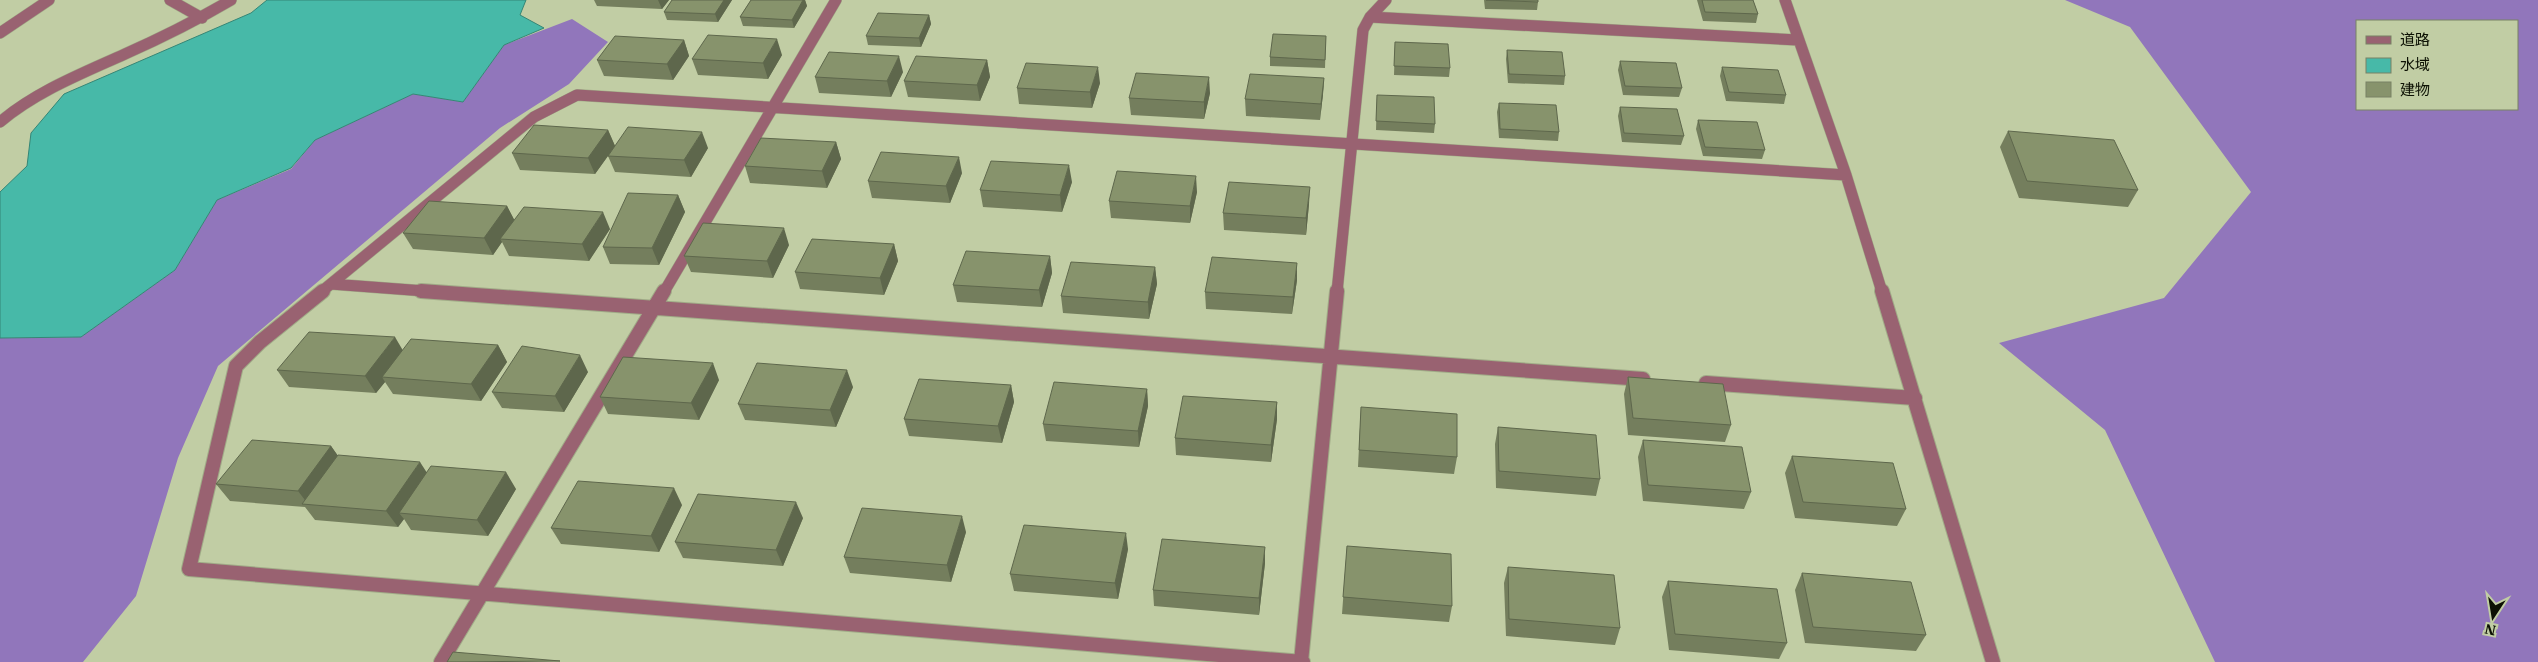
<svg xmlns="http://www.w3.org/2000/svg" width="2538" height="662" font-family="'IBM Plex Serif','Noto Sans JP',serif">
<rect width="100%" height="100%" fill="#c1cda4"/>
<path fill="#9176bb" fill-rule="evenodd" d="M2065 0H2538V662H2215L2105 430 1999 343 2164 298 2251 192 2130 27ZM2517 21V109H2357V21Z
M572 19 608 42 569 84 500 128 218 366 178 458 136 596 83 662H0V338L81 337 175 270 217 200 291 169 315 140 413 94 463 102 504 45Z"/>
<path fill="#47b9a8" stroke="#358676" d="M267 0H526L520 15 544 28 504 45 463 102 413 94 315 140 291 168 217 200 175 270 81 337 0 338V192L27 166 31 133 64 94 251 13Z"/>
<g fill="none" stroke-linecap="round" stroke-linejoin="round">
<g stroke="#a0ab87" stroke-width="12">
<path id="minor-far1" d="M170 0 202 18
M1785 0 1846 175 1882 292
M1370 17 1798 40
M0 33 49 0
M0 122C37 91 81 74 125 54 161 38 197 20 231 0
M331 284 438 292
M321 292 534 117 577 95 1846 175
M664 292 836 0
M1337 292 1363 30 1370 17 1386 0"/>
</g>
<g stroke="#a0ab87" stroke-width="16">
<path id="minor" d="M323 291 260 342 236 366 189 569 1303 662
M421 291 1643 379
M1882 291 1993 662
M1706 383 1915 398
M441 662 664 291
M1301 662 1337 291"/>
</g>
<use href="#minor-far1" stroke="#996271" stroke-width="11"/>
<use href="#minor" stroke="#996271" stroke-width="14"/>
</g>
<path fill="#747e5d" d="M594 0H669L662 9 597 6Z
M672 0H732L718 22 667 20 664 12Z
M751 0H805L807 6 794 28 743 26 740 17Z
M1484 0H1538V2L1537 10 1485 9Z
M1697 0H1753L1758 14 1756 23 1703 21Z
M929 15 931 24 921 47 868 45 866 36Z
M1326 36 1325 68 1270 66V57Z
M684 40 689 56 673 80 604 76 597 60Z
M1395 42 1450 68 1449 77 1394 75Z
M1507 50 1565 76 1564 85 1508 83 1506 59Z
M782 55 768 79 698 75 692 59Z
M987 60 990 77 980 101 908 97 904 81Z
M1620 61 1682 88 1679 97 1623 95 1618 70Z
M1722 67 1786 95 1784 104 1726 101 1720 76Z
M903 72 891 97 819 93 815 77Z
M1324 78 1323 94 1320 120 1246 116 1245 99Z
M1100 83 1092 108 1019 104 1017 88Z
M1210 93 1204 119 1131 115 1129 98Z
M1377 95 1435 124 1434 133 1376 130Z
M1499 103 1559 132 1558 141 1499 138 1497 112Z
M1620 107 1684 136 1681 145 1622 142 1618 116Z
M1698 120 1765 150 1762 159 1703 156 1696 129Z
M608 130 615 146 708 148 691 177 615 172 608 156 595 174 520 170 512 153Z
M2008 131 2138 190 2128 207 2019 198 2000 147Z
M836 142 841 159 827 188 750 183 745 166Z
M962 173 950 203 872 198 868 181Z
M1072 182 1062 212 983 207 980 190Z
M1197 192 1190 223 1111 218 1109 201Z
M678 195 685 212 659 265 610 264 603 247Z
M1309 204 1306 235 1224 230 1223 213Z
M507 206 514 220 610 229 589 261 509 256 502 242 493 255 413 249 403 233Z
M894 244 898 261 884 295 800 289 795 272Z
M789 245 773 278 691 272 684 256Z
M1050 256 1052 273 1042 307 957 302 953 285Z
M1155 267 1157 284 1149 319 1063 313 1061 296Z
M1297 280 1292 314 1206 309 1205 292Z
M498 345 507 362 481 401 393 394 385 382 376 393 289 387 277 370 403 350Z
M588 372 564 412 502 408 492 392Z
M1628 377 1731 425 1725 442 1628 435 1624 394Z
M719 380 699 420 608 414 600 397Z
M1011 385 1014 402 1002 443 909 436 904 419Z
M853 387 836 427 745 420 738 404Z
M1147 389 1148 406 1139 447 1046 441 1043 424Z
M1277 402V419L1271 462 1176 455 1175 438Z
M1361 407 1457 457 1454 474 1358 467Z
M1498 427 1600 479 1596 496 1496 488 1495 444Z
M1643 440 1751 492 1744 509 1643 501 1638 457Z
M331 446 338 456 516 489 488 536 411 530 404 519 398 527 315 520 305 507 230 501 216 484Z
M1792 456 1906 509 1897 526 1795 518 1785 473Z
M682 505 659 552 561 544 551 528Z
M803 518 783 566 683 558 675 542Z
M966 532 951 582 850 573 844 557Z
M1347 546 1452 606 1449 622 1342 614Z
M1128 549 1118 599 1014 591 1010 574Z
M1265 563 1259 615 1154 606 1153 590Z
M1508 567 1620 628 1615 645 1506 636 1504 583Z
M1802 573 1926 635 1916 651 1805 643 1795 590Z
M1668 581 1787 643 1779 659 1669 650 1662 597Z"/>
<path fill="#5e674c" d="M658 0H669L662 9Z
M724 0H732L718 22 715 14Z
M803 0H805L807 6 794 28 792 20Z
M929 15 931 24 921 47 919 38Z
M777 39 782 55 768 79 763 63Z
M684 40 689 56 673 80 667 64Z
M899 56 903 72 891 97 887 81Z
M987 60 990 77 980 101 977 85Z
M1098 67 1100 83 1092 108 1090 92Z
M1209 77 1210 93 1204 119V102Z
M1324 78 1323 94 1320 120 1321 104Z
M608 130 615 146 595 174 588 158Z
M702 132 708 148 691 177 684 160Z
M836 142 841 159 827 188 822 171Z
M959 157 962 173 950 203 946 186Z
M1069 165 1072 182 1062 212 1060 195Z
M1196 176 1197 192 1190 223V206Z
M1310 187 1309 204 1306 235V218Z
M678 195 685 212 659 265 652 248Z
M507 206 516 223 500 239 502 242 493 255 484 238Z
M603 212 610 229 589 261 582 244Z
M784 228 789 245 773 278 767 261Z
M894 244 898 261 884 295 880 278Z
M1050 256 1052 273 1042 307 1039 290Z
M1297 263V280L1292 314 1293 297Z
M1155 267 1157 284 1149 319 1148 302Z
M395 337 405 354 382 377 385 382 376 393 365 376Z
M498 345 507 362 481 401 471 384Z
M580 355 588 372 564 412 555 396Z
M713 363 719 380 699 420 691 403Z
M847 370 853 387 836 427 830 410Z
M1011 385 1014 402 1002 443 998 426Z
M1147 389 1148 406 1139 447 1138 431Z
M1277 402V419L1271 462V445Z
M331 446 343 463 308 504 298 491Z
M420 462 431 479 399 513 404 519 398 527 386 511Z
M506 472 516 489 488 536 477 520Z
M674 488 682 505 659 552 651 536Z
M796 502 803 518 783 566 776 550Z
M962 516 966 532 951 582 947 565Z
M1126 533 1128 549 1118 599 1115 583Z
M1265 547V563L1259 615V598Z"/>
<path fill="#87936c" stroke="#5e674c" d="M672 0H724L715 14 664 12Z
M751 0H803L792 20 740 17Z
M1486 0H1538V2Z
M1702 0H1753L1758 14 1705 12Z
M878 13 929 15 919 38 866 36Z
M1273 34 1326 36 1325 60 1270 57Z
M708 35 777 39 763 63 692 59Z
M615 36 684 40 667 64 597 60Z
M1395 42 1448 44 1450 68 1394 66Z
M1507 50 1562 52 1565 76 1509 74Z
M829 52 899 56 887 81 815 77Z
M916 56 987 60 977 85 904 81Z
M1620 61 1676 63 1682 88 1625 86Z
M1026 63 1098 67 1090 92 1017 88Z
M1722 67 1778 70 1786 95 1729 92Z
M1136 73 1209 77 1204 102 1129 98Z
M1250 74 1324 78 1321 104 1245 99Z
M1377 95 1434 97 1435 124 1376 121Z
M1499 103 1556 105 1559 132 1500 129Z
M1620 107 1677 109 1684 136 1624 133Z
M1698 120 1757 122 1765 150 1705 147Z
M534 125 608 130 588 158 512 153Z
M628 127 702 132 684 160 608 156Z
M2008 131 2114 140 2138 190 2027 181Z
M761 138 836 142 822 171 745 166Z
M881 152 959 157 946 186 868 181Z
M991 161 1069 165 1060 195 980 190Z
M1117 171 1196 176 1190 206 1109 201Z
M1229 182 1310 187 1306 218 1223 213Z
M628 193 678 195 652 248 603 247Z
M429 201 507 206 484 238 403 233Z
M524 207 603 212 582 244 500 239Z
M703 223 784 228 767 261 684 256Z
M812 239 894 244 880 278 795 272Z
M966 251 1050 256 1039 290 953 285Z
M1212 257 1297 263 1293 297 1205 292Z
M1071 262 1155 267 1148 302 1061 296Z
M309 332 395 337 365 376 277 370Z
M411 339 498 345 471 384 382 377Z
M522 346 580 355 555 396 492 392Z
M623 357 713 363 691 403 600 397Z
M757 363 847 370 830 410 738 404Z
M1628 377 1723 384 1731 425 1633 418Z
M919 379 1011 385 998 426 904 419Z
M1054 382 1147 389 1138 431 1043 424Z
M1183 396 1277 402 1271 445 1175 438Z
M1361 407 1457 414V457L1359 450Z
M1498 427 1596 435 1600 479 1499 471Z
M252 440 331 446 298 491 216 484Z
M1643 440 1742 447 1751 492 1648 485Z
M338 455 420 462 386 511 302 504Z
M1792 456 1893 463 1906 509 1803 502Z
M431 466 506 472 477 520 399 513Z
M578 481 674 488 651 536 551 528Z
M698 494 796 502 776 550 675 542Z
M862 508 962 516 947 565 844 557Z
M1024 525 1126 533 1115 583 1010 574Z
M1162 539 1265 547 1259 598 1153 590Z
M1347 546 1451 554 1452 606 1343 597Z
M1508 567 1614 575 1620 628 1509 619Z
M1802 573 1911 582 1926 635 1813 627Z
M1668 581 1777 589 1787 643 1675 634Z
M453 652 560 661 447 662Z"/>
<rect x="2356" y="20" width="162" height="90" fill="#c1cda4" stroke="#798164"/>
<rect x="2366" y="36" width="25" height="8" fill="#996271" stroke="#798164"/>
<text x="2400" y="45" font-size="15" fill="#0c1003">道路</text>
<rect x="2366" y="58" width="25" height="15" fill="#47b9a8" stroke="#798164"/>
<text x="2400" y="70" font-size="15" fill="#0c1003">水域</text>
<rect x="2366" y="82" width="25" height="15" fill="#87936c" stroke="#798164"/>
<text x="2400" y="95" font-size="15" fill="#0c1003">建物</text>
<g transform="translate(2493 617) rotate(192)" stroke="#c1cda4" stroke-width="4" paint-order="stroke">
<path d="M0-4L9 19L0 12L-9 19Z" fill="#0c1003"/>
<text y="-8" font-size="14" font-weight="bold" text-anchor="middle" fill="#0c1003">N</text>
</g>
</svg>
